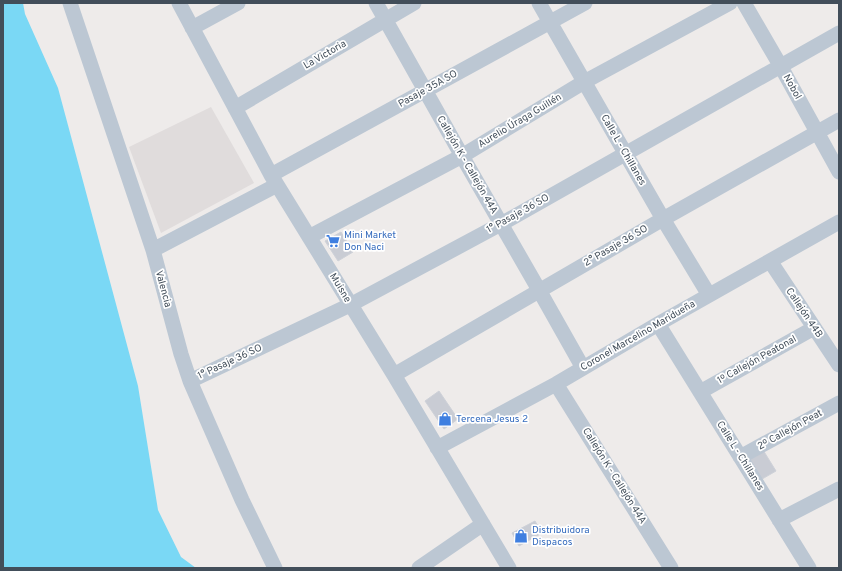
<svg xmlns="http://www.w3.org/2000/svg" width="842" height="571" font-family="Overpass,sans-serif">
<rect width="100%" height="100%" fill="#eeebea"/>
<path fill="#e0dcdc" d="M211 107 254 183 161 233 129 147Z"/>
<path fill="#7ad8f5" d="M3 3H23L25 14 58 88 138 386 158 510 181 557 196 568H3Z"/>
<path fill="#c9ccd4" stroke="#ced1d8" d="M341 232 353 252 338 261 325 241Z
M439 391 458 419 444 429 425 401Z
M763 450 776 471 757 482 744 462Z
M535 521 542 533 519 546 512 533Z"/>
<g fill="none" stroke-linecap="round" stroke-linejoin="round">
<path stroke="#bcc7d3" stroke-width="15" d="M70 3 153 250 181 354 190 381 242 500 275 568
M179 3 271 175 394 375 509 568
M376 3 462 156 539 290 583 368
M539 3 663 219 709 295
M744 3 780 65 839 172
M192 28 238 3
M235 108 414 3
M271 175 585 3
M309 237 462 156 584 82 730 3
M153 250 277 185
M770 261 839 365
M658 324 809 568
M394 375 663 219 839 120
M190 381 350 305 501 224 839 33
M556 384 671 568
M700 392 814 328
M437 448 556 384 658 324 839 222
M740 457 839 403
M779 520 839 489
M419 568 483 524"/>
</g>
<defs>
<g id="supermarket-bare" transform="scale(1.08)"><path d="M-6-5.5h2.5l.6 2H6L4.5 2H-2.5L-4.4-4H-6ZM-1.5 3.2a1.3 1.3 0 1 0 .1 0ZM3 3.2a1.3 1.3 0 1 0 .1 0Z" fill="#3f7fe0" stroke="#fff" stroke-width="2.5" paint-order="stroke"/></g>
<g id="shop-bare" transform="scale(1.08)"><path d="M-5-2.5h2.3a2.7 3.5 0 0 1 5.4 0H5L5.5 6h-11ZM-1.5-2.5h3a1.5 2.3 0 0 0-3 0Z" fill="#3f7fe0" stroke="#fff" stroke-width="2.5" paint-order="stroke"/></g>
</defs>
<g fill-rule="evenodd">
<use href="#supermarket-bare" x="333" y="241"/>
<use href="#shop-bare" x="445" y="419"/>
<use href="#shop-bare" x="521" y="536"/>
</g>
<g text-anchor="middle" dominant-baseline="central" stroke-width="3.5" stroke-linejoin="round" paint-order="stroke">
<g font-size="10" fill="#424e5a" stroke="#fff">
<text transform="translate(325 55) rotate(-30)">La Victoria</text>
<text transform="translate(792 87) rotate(61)">Nobol</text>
<text transform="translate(428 89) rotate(-29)">Pasaje 35A SO</text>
<text transform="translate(520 121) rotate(-31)">Aurelio Úraga Guillén</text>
<text transform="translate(623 150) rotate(60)">Calle L - Chillanes</text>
<text transform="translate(467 165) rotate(60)">Callejón K - Callejón 44A</text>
<text transform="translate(518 214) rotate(-29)">1° Pasaje 36 SO</text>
<text transform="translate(616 246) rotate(-30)">2° Pasaje 36 SO</text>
<text transform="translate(340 288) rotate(59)">Muisne</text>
<text transform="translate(163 289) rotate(75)">Valencia</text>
<text transform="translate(804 313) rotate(56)">Callejón 44B</text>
<text transform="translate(638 336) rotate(-30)">Coronel Marcelino Maridueña</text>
<text transform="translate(757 360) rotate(-29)">1º Callejón Peatonal</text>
<text transform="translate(230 362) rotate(-25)">1° Pasaje 36 SO</text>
<text transform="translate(790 430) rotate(-29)">2º Callejón Peat</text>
<text transform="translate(740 456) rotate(58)">Calle L - Chillanes</text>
<text transform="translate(614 476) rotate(58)">Callejón K - Callejón 44A</text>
</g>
<g font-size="10" fill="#366cbe" stroke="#fff" text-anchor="start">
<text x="344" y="235">Mini Market<tspan x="344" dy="12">Don Naci</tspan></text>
<text x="456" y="419">Tercena Jesus 2</text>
<text x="532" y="530">Distribuidora<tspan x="532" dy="12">Dispacos</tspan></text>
</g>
</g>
<rect width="842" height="571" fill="none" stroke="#424e5a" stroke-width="8"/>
</svg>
